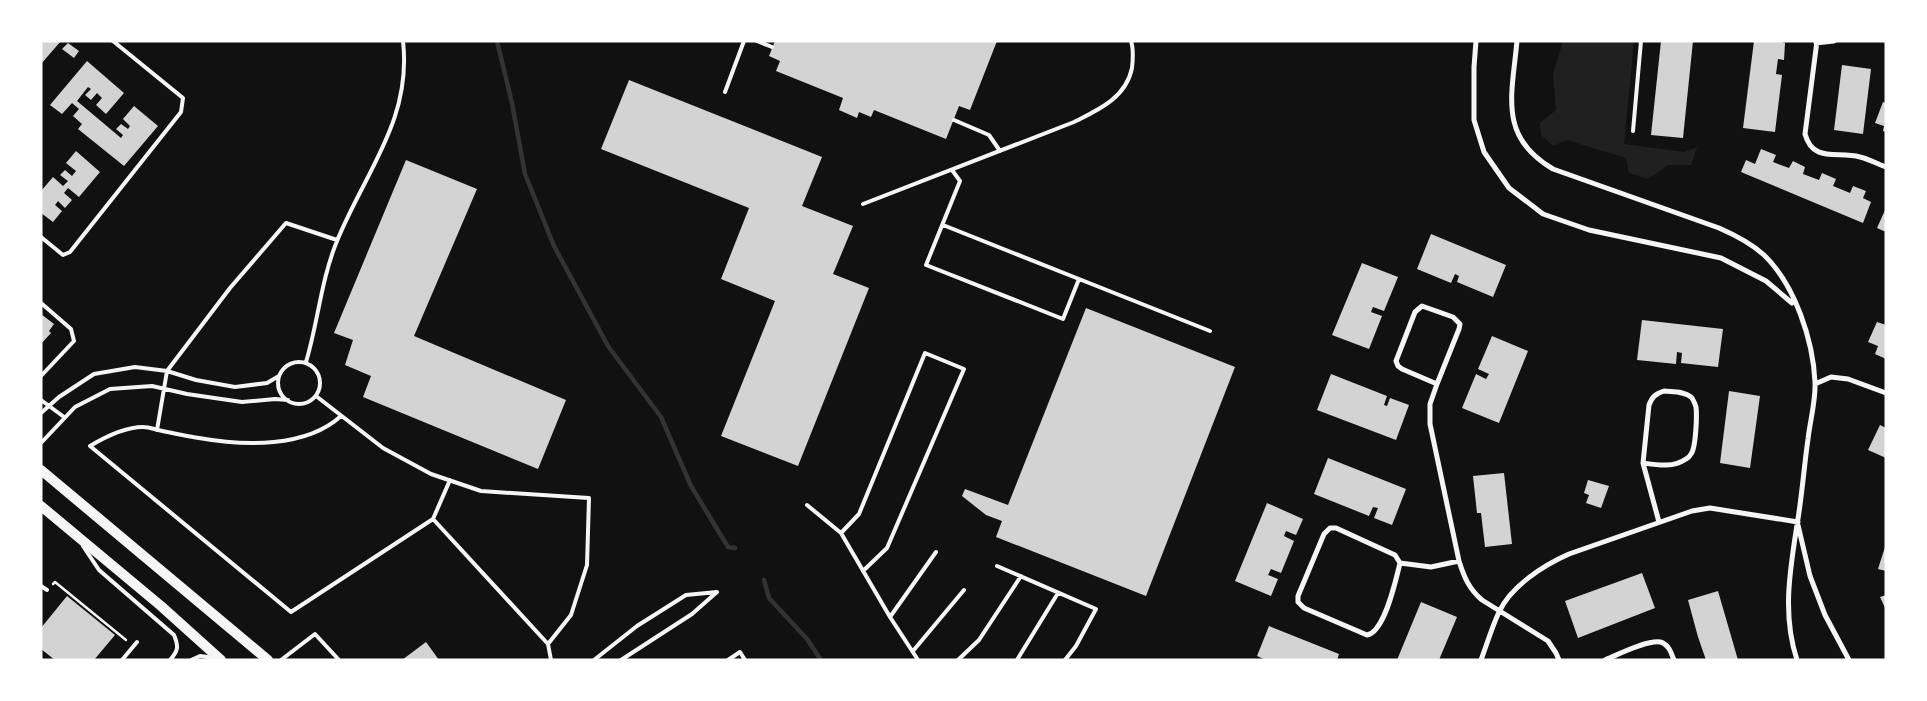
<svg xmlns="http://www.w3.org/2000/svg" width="1927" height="701" font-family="'Noto Sans',sans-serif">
<rect width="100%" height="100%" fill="#111"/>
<path fill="#202020" d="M1563 41H1634L1624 144 1684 152 1697 147 1691 165H1668L1648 179 1629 173 1626 158 1567 140 1553 146 1541 135 1540 123 1556 110 1553 74Z"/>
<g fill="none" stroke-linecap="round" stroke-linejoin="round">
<path stroke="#333" stroke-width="4.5" d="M497 41 512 103 525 174 554 246 608 346 661 417 691 486 728 547 735 548
M764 580 769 598 807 639 821 660"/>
</g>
<path fill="#d3d3d3" d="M41 41H61L41 64Z
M775 41H997L970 110 959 106 946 139 874 110 871 117 859 112 857 118 839 110 843 98 776 71 780 61 769 56Z
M1661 41H1693L1683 138 1651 135Z
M1754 41H1779L1785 43 1784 60 1778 59 1776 74 1782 75 1775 132 1743 128Z
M68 43 79 51 74 58 62 49Z
M87 61 124 93 106 114 96 105 102 98 97 93 91 100 85 95 91 89 88 87 77 101 121 138 123 135 116 129 121 124 128 129 130 126 123 119 134 106 158 126 124 166 78 129 82 124 73 116 79 109 72 103 62 114 50 105Z
M1842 65 1871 69 1863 134 1834 130Z
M629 80 822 157 802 206 853 226 833 274 869 288 798 466 721 436 775 301 721 279 749 208 601 149Z
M1883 102 1886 103V132L1883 131 1884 126 1875 123Z
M1761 149 1776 155 1773 162 1789 168 1793 161 1805 167 1803 174 1819 180 1822 173 1836 179 1833 186 1850 193 1853 186 1866 191 1863 198 1871 202 1863 223 1741 172 1746 160 1755 164Z
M76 151 100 172 79 197 68 188 64 193 72 200 65 208 58 201 55 205 62 211 53 222 41 213V191L53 177 63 186 68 181 60 175 65 170 72 176 76 171 66 163Z
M406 160 477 189 414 336 566 400 538 469 363 397 371 376 345 365 353 340 334 333Z
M1886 208V232L1877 228Z
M1431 234 1506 265 1493 297 1457 282 1459 276 1455 274 1451 283 1417 269Z
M1362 263 1398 277 1384 311 1373 307 1371 312 1382 316 1369 349 1332 335Z
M1086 308 1235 367 1146 596 996 537 1002 521 986 515 962 496 965 489 1008 505Z
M41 314 54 324 49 331 51 333 41 344Z
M1642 320 1723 329 1718 367 1681 363 1682 353 1677 352 1676 364 1637 360Z
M1877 322 1886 325V359L1875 354 1878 346 1868 342Z
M1492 336 1528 351 1499 423 1462 408 1476 374 1486 379 1489 374 1478 369Z
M1331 374 1387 396 1384 405 1387 406 1390 398 1409 405 1396 440 1317 410Z
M1729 391 1760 396 1750 468 1720 463Z
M1880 425 1886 428V458L1868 450Z
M1328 458 1406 489 1392 525 1374 518 1378 508 1373 507 1369 516 1314 494Z
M1504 473 1512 544 1485 547 1481 513H1477L1473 476Z
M1588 480 1609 486 1601 508 1586 503 1589 495 1584 493Z
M1267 503 1303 519 1296 535 1286 531 1284 536 1294 541 1281 573 1271 569 1268 575 1278 579 1271 596 1235 581Z
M1885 547H1886V571L1878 569Z
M1642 573 1655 608 1578 638 1565 601Z
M1718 591 1738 660H1706L1698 637 1688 600Z
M1886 595V610L1880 597Z
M67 596 115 635 94 660H55L41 649V628Z
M1421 602 1457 617 1439 660H1397Z
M1269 626 1339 654 1337 660H1266L1257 656Z
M426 642 439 660H402Z"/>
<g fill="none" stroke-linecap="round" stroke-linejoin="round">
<path stroke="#f5f5f5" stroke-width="2.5" d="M53 584 55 582 126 640"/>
<path stroke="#f5f5f5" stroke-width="4" d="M757 41 772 47
M725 92 744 41
M954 120 989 135 1000 151
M1633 131 1641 41
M863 204 1074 122C1098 110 1126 98 1132 68 1133 59 1134 50 1131 41
M943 225 1079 279 1063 319 926 265 960 181 952 170
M41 237 63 255 70 252 181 112 183 98 113 41
M1079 279 1210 331
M41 303 71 329 74 341 41 376
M306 362C318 322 321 280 337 241 365 172 412 120 403 41
M278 383a21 21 0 1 1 42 0a21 21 0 1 1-42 0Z
M316 396 383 448 431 474 481 491 589 498 587 565 571 615 548 644 433 519
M41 400 64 417
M41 413 59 397 94 374 135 367 167 371 196 380 235 387 267 383 279 376
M341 416C306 448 244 446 199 438 186 436 172 433 158 430 154 429 148 427 143 427 125 427 105 437 90 446L291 612 433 519 450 480
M157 430 167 371 230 288 286 223 337 240
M41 443 75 407 110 389 152 386 187 394 242 402 275 399 288 400
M807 505 841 533 890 617 918 660
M841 533 859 514 925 353 964 369 887 548 863 571
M83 546 99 570 174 635C179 647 178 651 170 660
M997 566 1096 609 1076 646 1065 660
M41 586 47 590
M890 617 936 552
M548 644 551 660
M913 651 964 590
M122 660 137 642
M191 660 200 656 215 658
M281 660 315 634 339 660
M594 660 637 626 686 595 717 592
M621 660 692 614 717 592
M728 660 740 652 745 660
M958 660 979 640 1021 576
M1017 660 1058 593"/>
<path stroke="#f5f5f5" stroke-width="5" d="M1476 41 1474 67V120L1484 152 1509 188 1543 214 1589 230 1721 258 1766 281 1792 303
M1517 41C1512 95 1498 137 1553 169L1719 228C1735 235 1751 243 1764 255 1795 285 1813 340 1815 382 1816 400 1810 421 1808 439 1804 467 1802 496 1797 525 1790 570 1782 615 1797 660
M1817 41 1805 134C1813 163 1837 151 1860 157 1869 159 1877 164 1886 167
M1816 43 1834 41
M1422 306 1453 317 1460 324 1459 329 1437 384 1402 369 1398 366 1396 361 1415 312Z
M1437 384 1430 404V424L1459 561C1464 577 1469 589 1482 600L1548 641 1556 653 1559 660
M1815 384 1831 377 1848 379 1886 393
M1664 391C1673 392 1684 391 1691 397 1693 399 1695 404 1696 407 1697 415 1696 448 1691 454 1690 456 1688 458 1686 459 1673 468 1657 465 1643 463L1649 405C1652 397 1655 394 1664 391Z
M1643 463 1659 522
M1798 525 1810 576 1825 615 1849 660
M1330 528H1336L1395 555 1400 563C1396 579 1385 632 1367 635L1304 608 1298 602V596L1324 534Z
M1400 563 1431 567 1459 561
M1481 660C1487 644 1492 627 1499 612 1511 586 1544 565 1569 554L1692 511 1710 508 1798 522
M1605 660C1617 655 1652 637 1663 643 1670 647 1671 653 1674 660"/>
<path stroke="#f5f5f5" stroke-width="10" d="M41 470 268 660
M41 506 161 606 221 660"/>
</g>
<rect width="1927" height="701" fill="none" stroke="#ffffff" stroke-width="85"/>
</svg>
